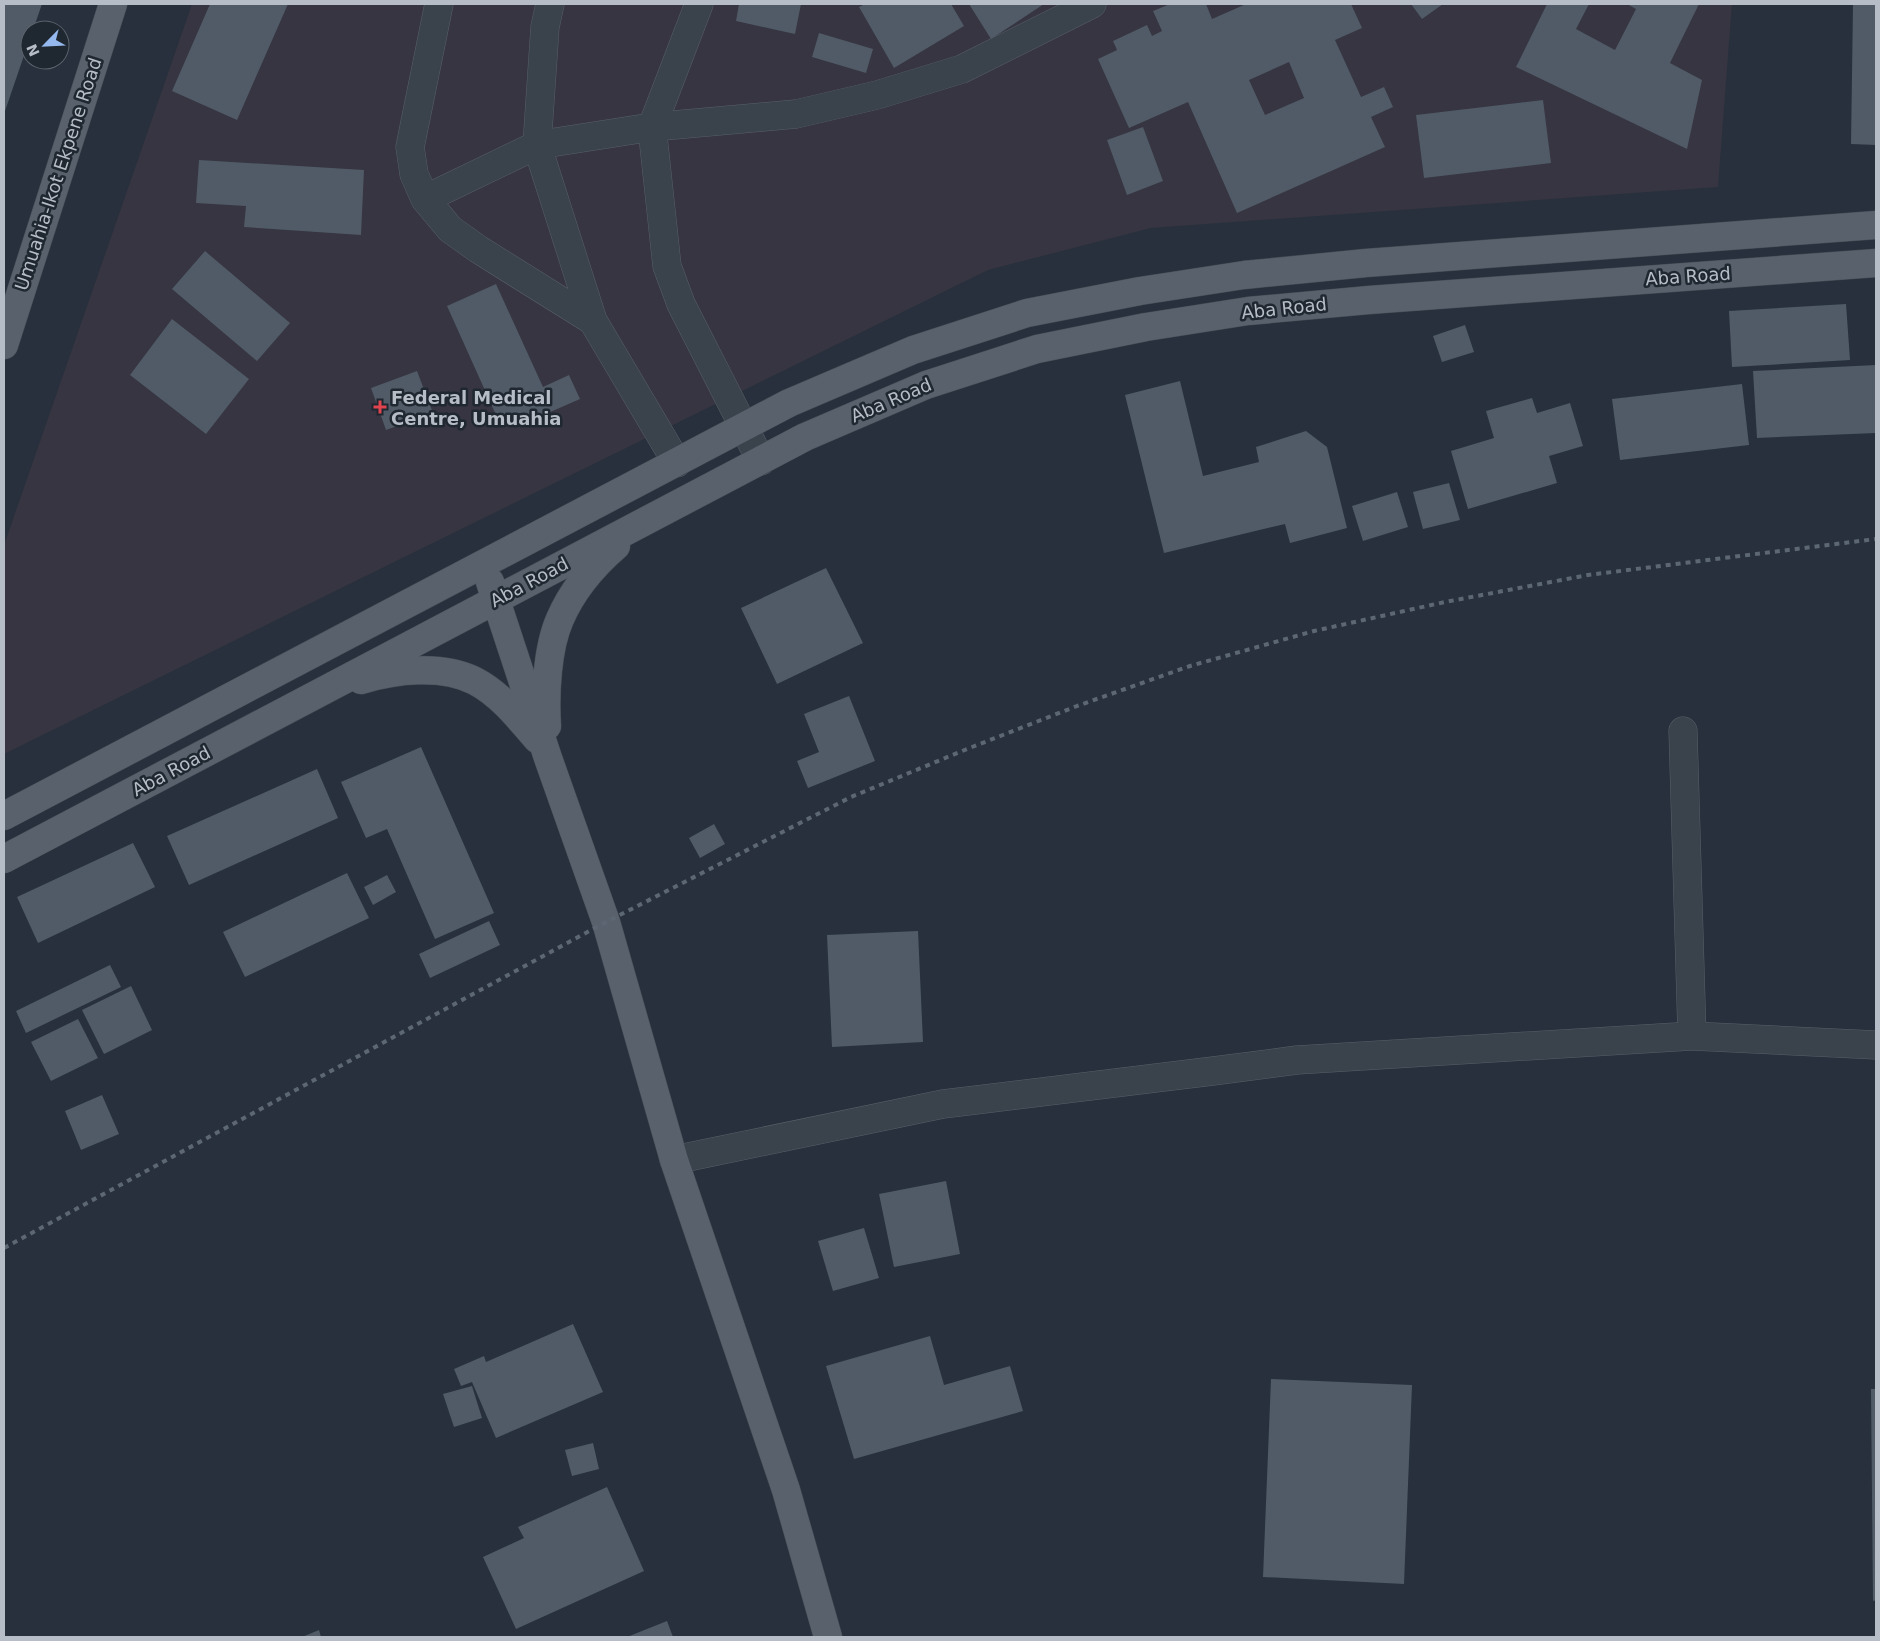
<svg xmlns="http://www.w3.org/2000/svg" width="1880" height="1641" font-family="'DejaVu Sans',sans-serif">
<rect width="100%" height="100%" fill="#27303c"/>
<path fill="#363541" d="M192 4H1732L1718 187 1151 228 988 270 4 754V545Z"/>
<path fill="#505b67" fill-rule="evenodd" d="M4 4H42L33 30H30V38L4 114Z
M210 4H288L237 120 172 91Z
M739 4H801L795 34 736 21Z
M865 4H951L964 26 894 68 859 7Z
M969 4H1044L991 39Z
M1170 4H1206L1212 19 1246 4H1351L1362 28 1335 40 1361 97 1384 87 1393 107 1371 117 1385 147 1237 213 1188 102 1129 128 1098 59 1117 50 1113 41 1147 25 1152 36 1162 31 1153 11ZM1289 62 1304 98 1265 115 1249 80Z
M1411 4H1443L1422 19Z
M1547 4H1589L1576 29 1615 50 1636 9 1627 4H1699L1670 63 1702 80 1687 149 1516 67Z
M1853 4H1876V145L1851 144Z
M819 33 873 49 866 73 812 57Z
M1543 100 1551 163 1424 178 1416 115Z
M1143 127 1163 181 1127 195 1107 140Z
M199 160 364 170 361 235 244 227 246 206 196 203Z
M205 251 290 323 257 361 172 289Z
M496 284 543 387 569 375 580 399 539 417 536 411 501 426 447 306Z
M1846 304 1850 360 1732 367 1729 311Z
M172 319 249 379 206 434 130 375Z
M1465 325 1474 352 1442 362 1433 336Z
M1876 365V433L1757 438 1753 371Z
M417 371 433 413 386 430 371 388Z
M1180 381 1203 476 1259 462 1256 447 1306 431 1327 447 1347 528 1290 543 1285 524 1164 553 1125 395Z
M1742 384 1749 445 1620 460 1612 399Z
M1532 398 1537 413 1570 403 1583 446 1549 456 1557 483 1468 509 1451 451 1494 438 1486 411Z
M1449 483 1460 520 1423 529 1413 492Z
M1397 492 1408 527 1363 541 1352 506Z
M826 568 863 643 777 684 741 608Z
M849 696 875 761 808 788 797 761 819 752 804 714Z
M421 747 494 913 435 939 387 829 366 838 341 782Z
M317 769 338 818 189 885 167 836Z
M714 824 725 844 700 858 689 838Z
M133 843 155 887 38 943 17 897Z
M347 873 369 918 245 977 223 932Z
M387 875 396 892 373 905 364 887Z
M489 921 500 945 430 978 419 954Z
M918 931 923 1042 832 1047 827 935Z
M110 965 121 987 26 1033 16 1011Z
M131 986 152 1030 104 1054 82 1010Z
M78 1019 98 1058 51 1081 31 1042Z
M102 1095 119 1134 81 1150 65 1111Z
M946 1181 960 1254 894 1267 879 1194Z
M864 1228 879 1278 833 1291 818 1241Z
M573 1324 603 1392 496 1438 472 1382 461 1386 454 1369 484 1356 486 1362Z
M930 1336 944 1385 1010 1366 1023 1411 854 1459 826 1366Z
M1271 1379 1412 1385 1404 1584 1263 1577Z
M472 1386 482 1418 454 1427 443 1394Z
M1871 1389H1876V1600L1873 1601Z
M593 1443 599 1469 572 1476 565 1450Z
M607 1487 644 1571 516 1629 483 1557 524 1538 518 1527Z
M667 1621 673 1637H627Z
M319 1630 321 1637H302Z"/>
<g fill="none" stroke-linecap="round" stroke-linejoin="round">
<g stroke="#58606a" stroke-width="29">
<path id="minor" d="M439 4 410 147 414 174 425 199 450 229 478 249 593 321
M550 4 545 27 537 145 593 321 677 463
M699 4 652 127 667 266 681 304 761 461
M425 199 537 145 652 127 796 114 877 95 962 69 1092 4
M1683 731 1692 1036
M674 1160 943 1104 1213 1071 1297 1060 1692 1036 1876 1045"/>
</g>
<g stroke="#444b55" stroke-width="29">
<path id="major" d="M4 345 113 4
M490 582 548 758 606 922 674 1160 786 1490 828 1637
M361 680C395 670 441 664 475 681 500 694 519 718 537 739
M547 726C545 695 547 648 560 619 572 591 593 566 616 546
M4 816 789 403 913 350 1027 313 1140 291 1244 275 1366 263 1876 225
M4 859 805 437 926 385 1037 349 1146 327 1248 311 1369 300 1876 263"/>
</g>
<use href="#minor" stroke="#3a424c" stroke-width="28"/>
<use href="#major" stroke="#59616c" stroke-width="28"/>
<path stroke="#5d6773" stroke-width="4" stroke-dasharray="5 5" stroke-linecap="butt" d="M4 1248 606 922 851 797 967 749 1077 706 1190 666 1314 631 1445 602 1588 575 1876 539"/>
</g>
<path fill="#e0444e" stroke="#1f2731" stroke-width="2" d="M377.5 399.5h5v5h5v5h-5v5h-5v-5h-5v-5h5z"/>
<g text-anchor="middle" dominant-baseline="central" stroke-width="5" stroke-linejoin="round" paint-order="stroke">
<g font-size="18" fill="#b7bdc7" stroke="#1f2731">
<text transform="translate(58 174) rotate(-72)">Umuahia-Ikot Ekpene Road</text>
<text transform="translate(1688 276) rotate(-4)">Aba Road</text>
<text transform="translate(1284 308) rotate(-6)">Aba Road</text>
<text transform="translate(891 400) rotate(-23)">Aba Road</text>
<text transform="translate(529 582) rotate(-28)">Aba Road</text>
<text transform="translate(171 771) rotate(-28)">Aba Road</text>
</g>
<g font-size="18" font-weight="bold" fill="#b7bdc7" stroke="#1f2731" text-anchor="start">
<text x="391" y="397">Federal Medical<tspan x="391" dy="21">Centre, Umuahia</tspan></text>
</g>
</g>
<rect width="1880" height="1641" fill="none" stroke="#b7bdc7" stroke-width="10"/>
<g transform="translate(45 45) rotate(246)"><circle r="24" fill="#1f2731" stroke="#5c636d"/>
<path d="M0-4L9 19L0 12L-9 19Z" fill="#95b9ee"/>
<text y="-8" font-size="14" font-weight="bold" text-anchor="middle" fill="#b7bdc7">N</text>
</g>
</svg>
